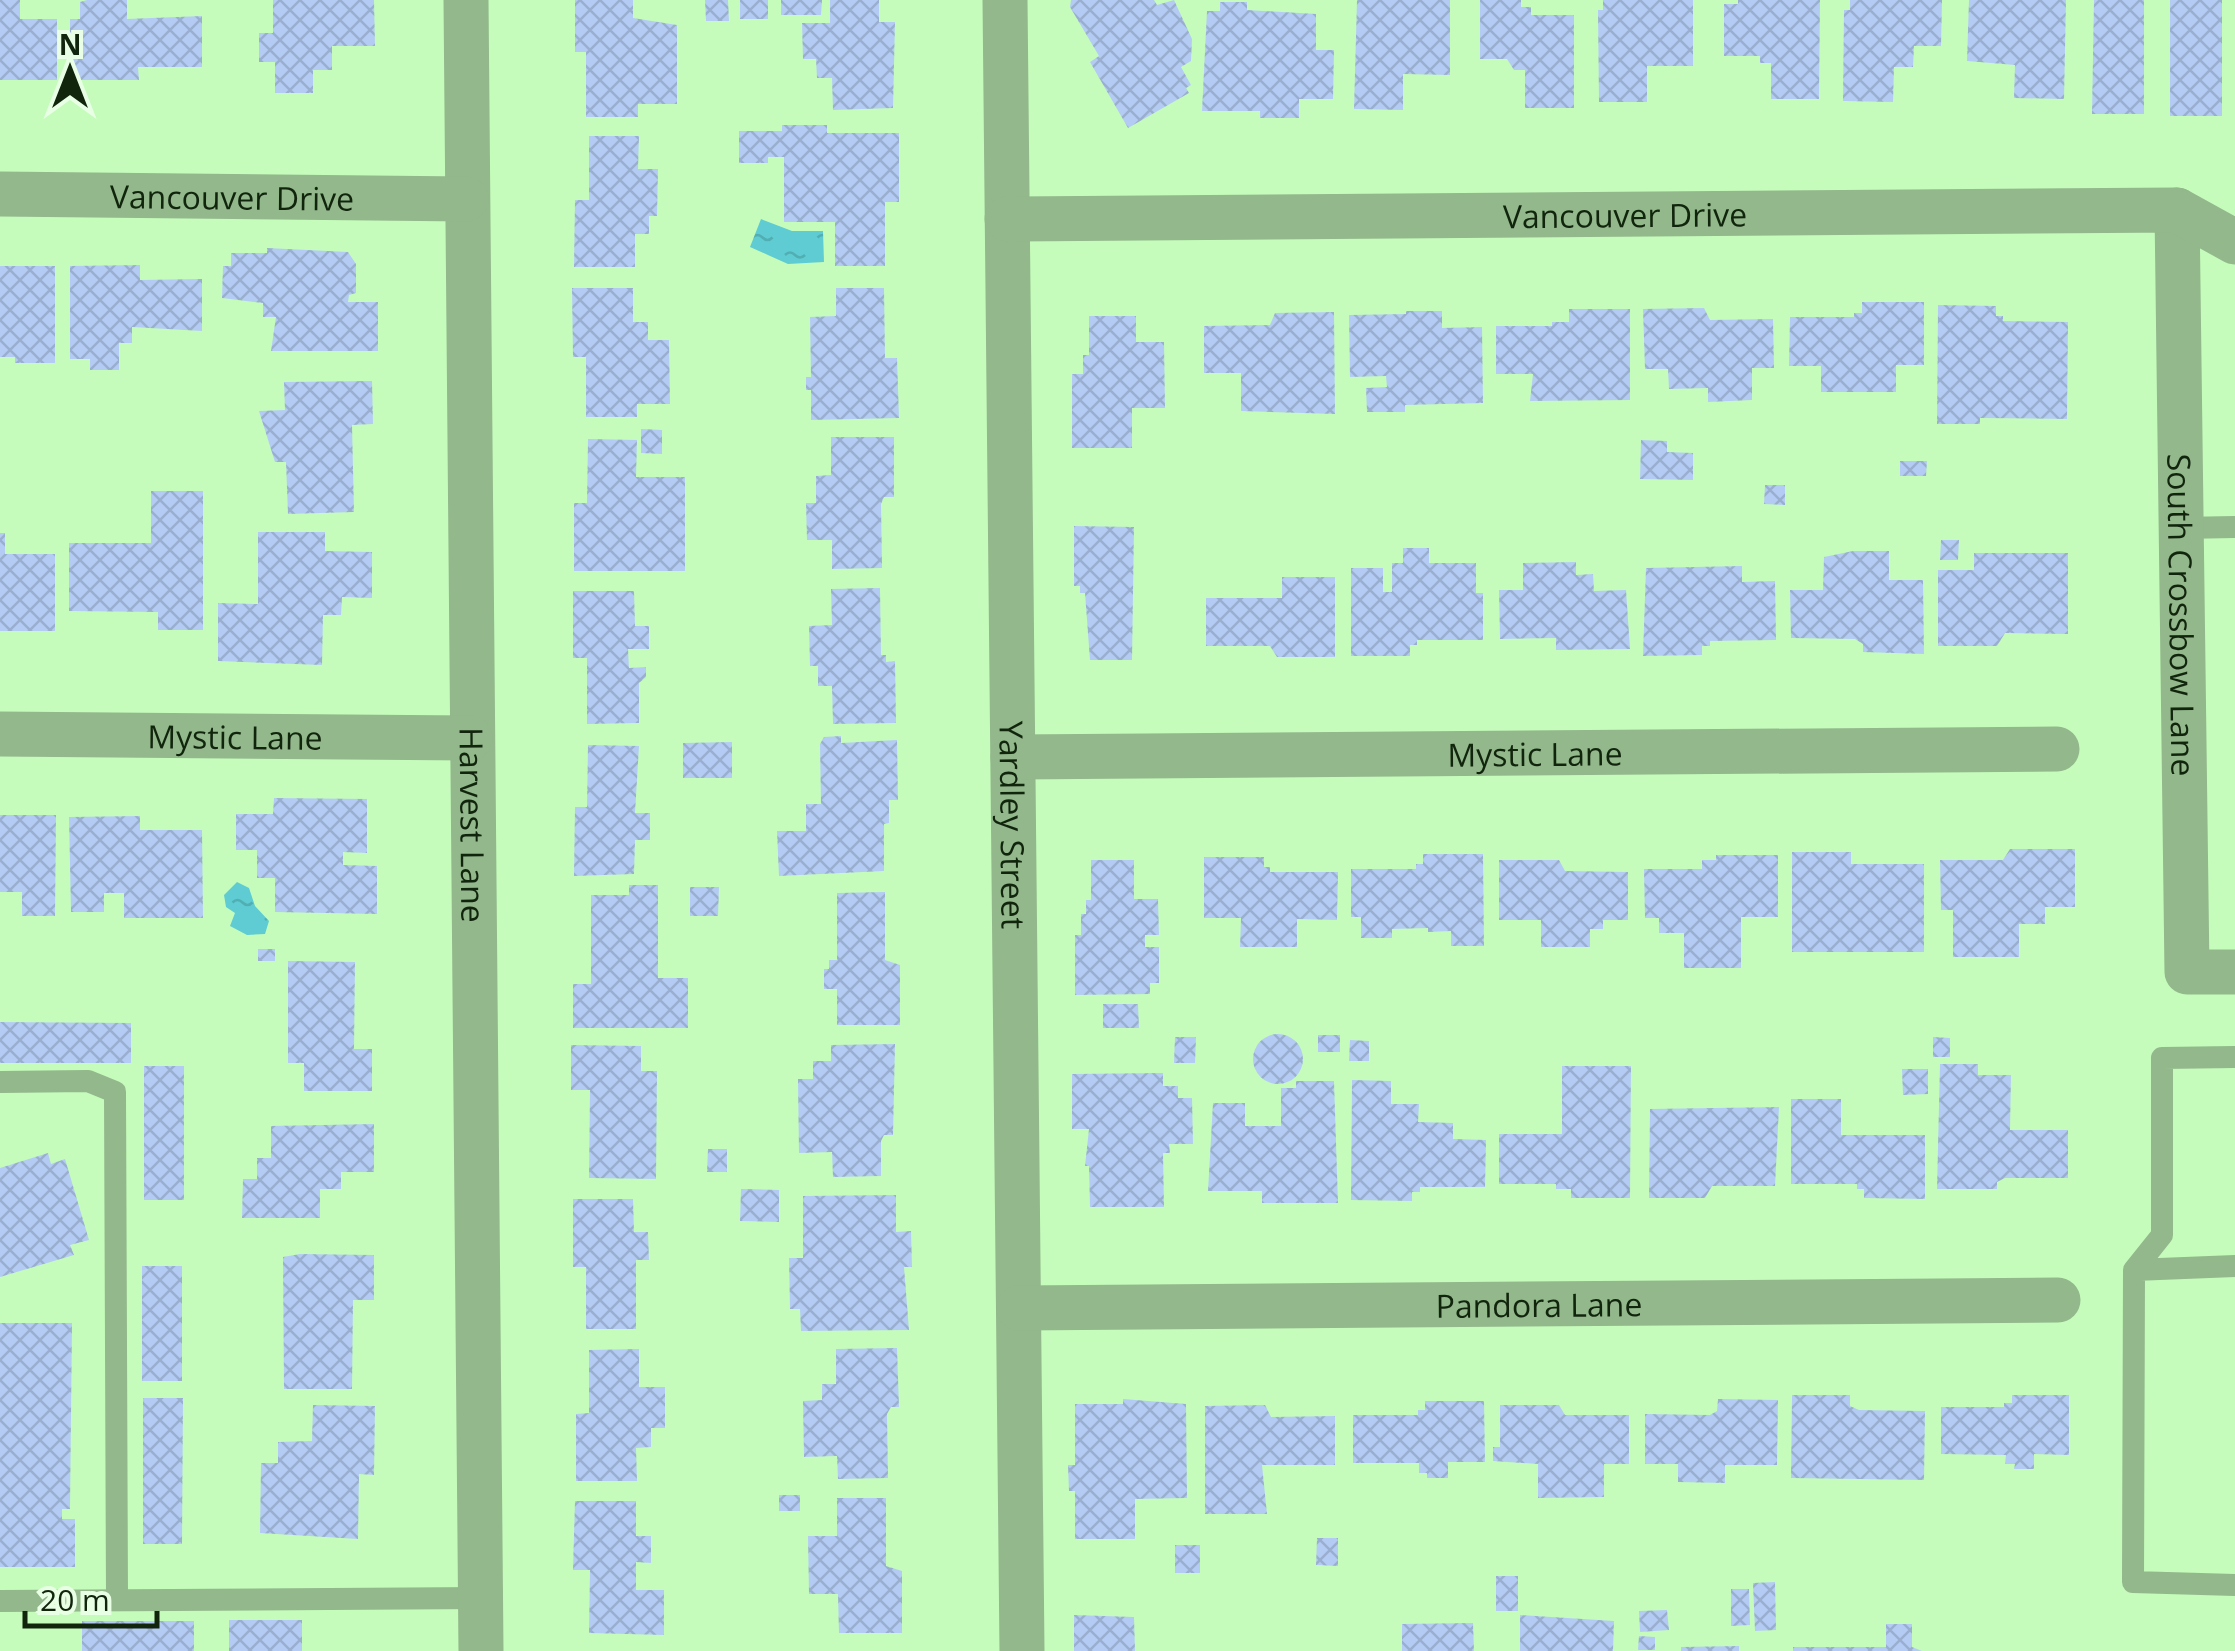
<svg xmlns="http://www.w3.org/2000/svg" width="2235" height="1651" font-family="'Open Sans',sans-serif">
<defs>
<pattern id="water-ripples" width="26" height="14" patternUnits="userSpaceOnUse" patternTransform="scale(2.5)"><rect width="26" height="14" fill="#5eccd2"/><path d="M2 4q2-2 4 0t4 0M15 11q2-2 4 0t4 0" fill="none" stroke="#51afb3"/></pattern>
<pattern id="building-cross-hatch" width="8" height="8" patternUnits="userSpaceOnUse" patternTransform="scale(2.5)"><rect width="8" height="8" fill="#b4ccf4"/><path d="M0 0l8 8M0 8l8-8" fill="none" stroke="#9aafd0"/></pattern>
</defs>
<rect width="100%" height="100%" fill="#c5fcbb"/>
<path fill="url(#water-ripples)" d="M761 219 792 231H823L824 262 788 264 750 247Z
M237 882 249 888 255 906 269 921 265 934 247 935 230 926 235 913 226 907 224 895Z"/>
<path fill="url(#building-cross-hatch)" d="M0 0H20V19H57V80H0Z
M87 0H127V19L202 16V67H138L139 80H70V19H80V2Z
M273 0H374L375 46H332V70H313V93H275V62H259V33H273Z
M575 0H633V18L677 25V104H638V117H586V52H575Z
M705 0H728L729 21H706Z
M740 0H768V19H740Z
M781 0H822L821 15H781Z
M830 0H879V22H895L893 108 833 110 832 78H817L816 59H803L802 23H830Z
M1071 0H1154L1157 5 1174 0 1192 39 1191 61 1181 67 1191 85 1186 88 1189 93 1128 128 1090 62 1099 56 1070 7Z
M1357 0H1450V75L1403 74V110L1354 109Z
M1480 0H1521V7H1531V15H1574V108H1525V70H1514L1507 59H1480Z
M1603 0H1693V66H1647V102H1599L1598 10H1603Z
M1738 0H1820L1819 99H1771V63H1760V56H1724V4H1738Z
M1850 0H1942L1941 46H1914L1913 67H1894L1893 102 1843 101 1844 10H1850Z
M1969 0H2066L2064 99 2014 98 2015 65 1967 61Z
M2094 0H2144V114H2092Z
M2170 0H2222V116H2170Z
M1220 2H1247V10L1316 14V50H1334L1333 99H1299V118H1260V111H1202L1207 11H1220Z
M782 125H827V133H899V202H885V266H835V222H784V157H768V163H739V131H782Z
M589 136H639L638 169H658L657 216H649V234H635V267H574L575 200H589Z
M267 248 348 252 356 264V293L349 295 348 302H378V351H271L276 317H263V303L222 298 223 266H231V253H267Z
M140 265V280L202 279V331L132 327V343H119V370H90V359H70V266Z
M0 266H55V363H15V357H0Z
M572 288H633V322H648V340H669L670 404H637V417H586V357H573Z
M836 288H884L885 358H897L899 418 811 420V390H806V377H811L810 317 836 316Z
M1862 302H1924V365H1896V392H1821V366H1789L1790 317H1854V313H1862Z
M1938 305 1996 306V316H2003V321L2068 322 2067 419 1980 418V424H1937Z
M1704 308 1710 320 1773 319 1774 368H1752V400L1708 402V388L1669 389 1668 369H1645L1643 309Z
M1569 309H1630V400L1530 401 1533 374H1496V326H1552V322H1569Z
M1406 311H1442V328L1482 327 1483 403 1405 405V412H1367L1366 388 1387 387 1386 376 1350 377 1349 315 1406 314Z
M1334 312 1335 414 1241 411V373H1204V326L1270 325 1275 313Z
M1089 316H1136V342H1164L1165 408H1132V448H1072V374H1083V355H1089Z
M372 381 373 424 352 425 354 512 288 514 286 462H275L259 411 285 410 284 382Z
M641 429 662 430V454L641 453Z
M831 437H894V497H884L881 504 882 568 832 569V540H807L806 503H816V476L831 475Z
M588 439 637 440 636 477H685V571H574V503H587Z
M1641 440 1667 441V452L1693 453V480L1640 479Z
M1900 461H1927L1926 476H1900Z
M1765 485H1785V505L1764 504Z
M151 491H203V630H158V612L69 611V543H151Z
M1074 526 1134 527 1132 660H1090L1085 593H1080V586H1074Z
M258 532H325V551L372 552V598L342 597 341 615H323L322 665 218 661V603L258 604Z
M0 533H5V554H55V631H0Z
M1941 540H1959L1958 560H1940Z
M1403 548H1429V563H1476V593H1483V640H1417V645H1410V656H1351V568H1383V592H1392V563H1403Z
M1853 551H1889V580H1923L1924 654 1863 652V644L1855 639 1791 638 1790 590H1823L1824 557Z
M1974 553H2068V634L2005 633 1997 646H1938V570H1974Z
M1576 562V575L1593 574 1594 591 1626 590 1630 649 1556 650V638L1500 639 1499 590H1523V563Z
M1742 566V582L1775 581 1776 640 1710 641V646H1702V655L1643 656 1646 568Z
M1282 577H1335V657H1277L1270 646H1206V598H1282Z
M880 588 881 655H886V662L895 661 896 723 833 724 832 686H818V666H810L809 626 832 625 831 589Z
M573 591H634L635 626H649V649H628L629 668 646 667V677L639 683V723L587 724V658H573Z
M841 736V743L897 740 898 800H889V823L884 824V871L779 876 777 831H806V804H821L820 744 824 737Z
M732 742V778H683V743Z
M588 745 639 746 635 813H650V840H635L634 874 574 876 575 807H587Z
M274 798 367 799V853L343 852V865L377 866V914L275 912V878H257V850H236V814H273Z
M0 815H56L55 916H22V892H0Z
M140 816V830H202L203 918H124V893H104V912H71L69 817Z
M2010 849H2075V907H2045V924H2019V957H1953V910H1941L1940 860H2003Z
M1792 852H1851V864H1924V952H1792Z
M1423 854H1483L1484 946H1451V931L1428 932V928L1392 929V938H1361V917H1351V869H1416V864H1423Z
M1716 855H1778V917H1741V968H1684V933H1659V918H1645L1644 869H1702V860H1716Z
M1204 857H1264V867H1270V872H1338L1337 920 1297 919V947H1240L1241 918H1204Z
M1091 860H1134V899H1158L1159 935H1145V947H1159V983H1150V994L1075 995V935H1081V914H1086V900H1091Z
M1499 860H1559L1565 871 1628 872V920H1603V929H1590V947H1541V920H1499Z
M629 885H658V978H688V1028H573V984H591V895H629Z
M690 887H719L718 916H690Z
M885 892V960L900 965V1025H837V989H824V969H829V960H837V893Z
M258 949H275V961H258Z
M288 961 355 962 354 1049H372V1091H304V1063H288Z
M1103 1004H1138L1139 1028H1103Z
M0 1022 131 1023V1063H0Z
M1253 1059a25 25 0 1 1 50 0a25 25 0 1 1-50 0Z
M1318 1035H1340V1052H1318Z
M1175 1037H1196L1195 1063H1174Z
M1933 1037 1950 1038V1057H1933Z
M1350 1040 1369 1041V1061H1349Z
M895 1044 893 1135H884L881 1141V1176L833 1177 832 1152 799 1153 798 1079H813V1061H831V1045Z
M571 1045 641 1046V1071H657L656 1179 589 1178 590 1090H571Z
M1940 1064H1978V1075H2011L2010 1130H2068V1178H2005L1997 1182V1189H1937Z
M144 1066H184V1200H144Z
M1562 1066H1631L1630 1198H1571V1189H1556V1184H1499V1134H1562Z
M1902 1069H1928V1094L1903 1095Z
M1163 1073V1086H1178V1098H1192L1193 1144H1169L1170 1153H1163L1164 1207H1090L1089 1166H1085L1089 1129H1072V1074Z
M1352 1080 1391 1081V1104H1419L1418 1122 1453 1123V1139L1486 1140 1485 1187H1420V1192H1412V1201L1351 1200Z
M1296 1081H1334L1338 1203H1262V1191H1208L1213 1103H1245V1126H1281V1088H1296Z
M1791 1099H1841V1135H1925V1199L1864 1198V1189H1857V1184H1791Z
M1779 1107 1775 1186H1712L1705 1198H1649L1650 1109Z
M374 1124V1172H341V1189H320V1218H242L243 1179H257V1158H271V1126Z
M708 1149H727V1172H707Z
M48 1153 51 1164 65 1159 89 1240 70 1245 74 1255 0 1277V1168Z
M741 1189 779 1190V1222L740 1221Z
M896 1195V1232L911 1231 912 1267H904L909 1330 801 1331 800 1309H790L789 1258H803V1196Z
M573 1199H633L634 1232H648L649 1260H636V1329H586V1267H573Z
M300 1254 374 1255V1300H353L352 1389H284L283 1257Z
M142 1266H182V1381H142Z
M0 1323H72L70 1509H62V1519H75V1567H0Z
M897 1348 899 1407H891L887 1414 888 1478 838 1479 837 1456 804 1457 803 1401 822 1400V1384H836V1349Z
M639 1349V1387H665V1428H651V1447L636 1448 637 1481H576V1414L589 1413V1350Z
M1792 1395H1850V1406L1859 1410 1925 1411 1924 1480 1791 1478Z
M2012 1395H2069V1455L2034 1454V1469H2014L2015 1464H2005L2006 1455 1941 1454V1407H2004V1403H2012Z
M143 1398H183L182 1544H143Z
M1123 1399 1186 1404 1187 1498 1135 1499V1539H1075V1491H1069L1068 1465H1075V1404H1123Z
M1718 1399 1778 1400 1777 1465H1725V1483L1678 1482V1464H1645V1414L1710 1415 1717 1411Z
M1425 1401H1484L1485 1462H1448V1478H1427V1473H1419V1463H1353V1415H1418V1410H1425Z
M313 1405 375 1406 374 1475 359 1474 358 1539 260 1533 261 1463H278V1442L312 1441Z
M1265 1405 1271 1417 1335 1416V1465H1262L1267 1514H1205V1406Z
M1500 1405H1559L1565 1415H1629V1464H1604V1497L1538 1498V1464L1493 1461V1447H1500Z
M779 1495H800V1511H779Z
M837 1498H886V1566L902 1571V1633H839L838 1594H809L808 1536H837Z
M575 1501H636V1536H651V1563L636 1562V1590H664V1635L589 1633 590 1570H573Z
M1317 1538H1338V1566L1316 1565Z
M1175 1545H1200V1573H1175Z
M1496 1576H1518V1611H1496Z
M1775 1582 1776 1630 1755 1631 1753 1583Z
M1731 1589H1749L1750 1625 1731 1626Z
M1667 1610 1669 1630 1640 1632 1639 1611Z
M1074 1615 1134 1617 1135 1651H1074Z
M1520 1615 1614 1621 1613 1651H1520Z
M229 1620H302V1651H229Z
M82 1621H194V1651H82Z
M1473 1623 1474 1651H1402V1624Z
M1886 1624H1912V1647L1922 1651H1793V1647H1886Z
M1639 1636 1655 1637V1650H1638Z
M1739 1646V1651H1681V1647Z"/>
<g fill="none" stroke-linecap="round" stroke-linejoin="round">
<path stroke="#92b88b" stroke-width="22" d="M2181 528 2235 527
M2235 1057 2162 1058V1235L2134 1270 2133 1582 2235 1585
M0 1082 88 1081 115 1092 117 1600
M2134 1270 2235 1266
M0 1601 481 1598"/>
<g stroke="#92b88b" stroke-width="45">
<path id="s1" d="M466 0 481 1651"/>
<path id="s2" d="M1005 0 1022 1651"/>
<path id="s3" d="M0 194 466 199"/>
<path id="s4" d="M2177 210 2187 972H2235"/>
<path id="s5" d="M1007 219 2177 210 2235 242"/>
<path id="s6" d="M0 734 470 738"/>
<path id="s7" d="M1013 757 2057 749"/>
<path id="s8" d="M1019 1308 2058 1300"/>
</g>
</g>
<g text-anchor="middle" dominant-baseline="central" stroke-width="9" stroke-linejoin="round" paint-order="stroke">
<g font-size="32" fill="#11250d" stroke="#e9ffe5">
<text stroke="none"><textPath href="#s3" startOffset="232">Vancouver Drive</textPath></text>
<text stroke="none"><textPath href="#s5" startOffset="618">Vancouver Drive</textPath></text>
<text stroke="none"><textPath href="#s4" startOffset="405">South Crossbow Lane</textPath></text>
<text stroke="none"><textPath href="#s6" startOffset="235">Mystic Lane</textPath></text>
<text stroke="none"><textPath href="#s7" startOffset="522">Mystic Lane</textPath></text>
<text stroke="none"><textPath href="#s2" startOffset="825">Yardley Street</textPath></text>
<text stroke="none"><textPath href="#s1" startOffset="825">Harvest Lane</textPath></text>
<text stroke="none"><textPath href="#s8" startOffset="520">Pandora Lane</textPath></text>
</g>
</g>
<g transform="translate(70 70)" stroke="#e9ffe5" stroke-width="8" paint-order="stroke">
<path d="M0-8L18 38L0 25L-18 38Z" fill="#11250d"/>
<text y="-15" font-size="28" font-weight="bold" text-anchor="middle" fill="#11250d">N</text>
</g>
<path d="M25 1611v15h132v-15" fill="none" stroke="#11250d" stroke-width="5"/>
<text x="40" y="1611" font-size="30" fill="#11250d" stroke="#e9ffe5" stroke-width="8" paint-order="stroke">20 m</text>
</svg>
